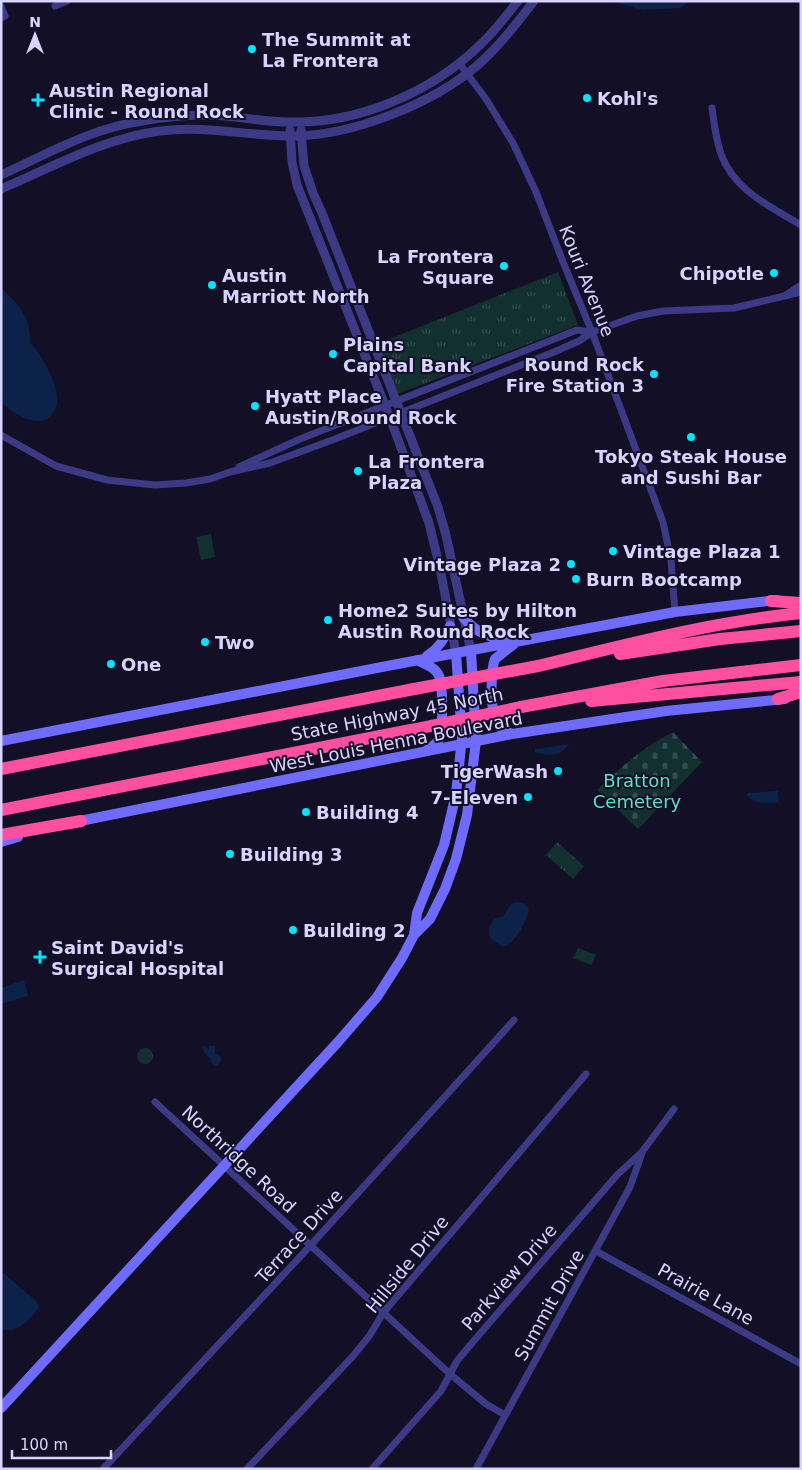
<svg xmlns="http://www.w3.org/2000/svg" width="802" height="1470" font-family="'DejaVu Sans',sans-serif">
<defs>
<pattern id="cemetery-stones" width="16" height="16" patternUnits="userSpaceOnUse" patternTransform="scale(1.25)"><rect width="16" height="16" fill="#12302f"/><path d="M2 7V4a2 2 0 0 1 4 0v3zM10 15v-3a2 2 0 0 1 4 0v3z" fill="#344d4e"/></pattern>
<pattern id="park-tufts" width="24" height="20" patternUnits="userSpaceOnUse" patternTransform="scale(1.25)"><rect width="24" height="20" fill="#12302f"/><path d="M3 7l-1-3M5 7V3M7 7l1-3M15 17l-1-3M17 17v-4M19 17l1-3" fill="none" stroke="#344d4e"/></pattern>
</defs>
<rect width="100%" height="100%" fill="#130f26"/>
<path fill="url(#cemetery-stones)" d="M673 732 702 762 638 829 597 790C620 767 644 747 673 732Z"/>
<path fill="url(#park-tufts)" d="M558 272 578 325 397 394 377 344Z
M557 842 584 866 573 879 546 855Z
M137 1056a8 8 0 1 1 16 0a8 8 0 1 1-16 0Z"/>
<path fill="#12302f" d="M211 534 215 557 201 560 196 537Z
M560 849 577 864 570 873 552 857Z
M578 948 596 955 591 965 573 958Z"/>
<path fill="#0c2248" d="M611 1H691L680 8 643 10Z
M1 288C20 306 31 317 30 343 43 356 60 387 57 405 56 409 53 412 51 415 40 431 11 412 1 402Z
M569 744C563 756 546 757 535 752V749Z
M778 791 779 802C769 804 755 804 747 796L748 793Z
M516 902C522 902 526 904 529 909 526 922 516 943 503 947L490 938C487 930 492 915 503 917L511 904Z
M24 980 28 996 1 1004V988Z
M203 1046 209 1049V1046H215V1054L220 1056 222 1059 219 1064 215 1066 212 1064 211 1059 204 1053Z
M1 1271 35 1300 39 1307C31 1319 17 1335 1 1329Z"/>
<g fill="none" stroke-linecap="round" stroke-linejoin="round">
<path stroke="#3d3a85" stroke-width="7" d="M1 6 5 16 1 18
M55 6 67 1
M459 63 486 99 513 143 536 192 563 262 592 332 663 522 671 560 675 612
M712 108C714 124 716 139 721 154 734 190 769 206 801 225
M786 295 801 285
M1 435 56 466 107 480 155 485 186 483 210 479 230 472 270 463 335 439 554 352 579 341 592 332 637 316 663 311 734 308 801 292
M239 467 300 439 577 330 592 332
M155 1102 450 1374 486 1404 505 1415
M596 1251 801 1364
M103 1469 310 1246 514 1020
M247 1469 353 1356 370 1335 383 1313 586 1074
M372 1469 441 1391 457 1361 472 1343 617 1175 642 1152 674 1109
M476 1469 630 1187 642 1153"/>
<path stroke="#3d3a85" stroke-width="9" d="M290 130 292 162 297 185 390 418 429 523 440 568 456 653
M301 130 304 166 313 193 322 213 438 507 446 535 471 651
M1 175C47 154 92 128 142 121 164 117 187 115 210 115 237 116 263 122 289 122 359 124 432 92 481 44 495 31 506 16 518 1
M1 189C53 167 104 138 160 131 204 125 248 136 292 136 353 136 434 103 479 64 500 45 517 23 534 1"/>
<path stroke="#6f6bff" stroke-width="10" d="M463 617C476 633 489 637 508 641
M427 656C439 648 445 639 450 626
M417 660C425 664 435 667 439 676 443 683 443 729 440 737 438 743 432 747 427 750
M512 734C504 731 498 728 495 719 491 707 490 671 495 659L514 644
M1 741 387 666 675 612 777 600
M75 822 512 734 666 711 785 699
M1 842 18 837
M414 935 430 919 445 889 456 859 467 815 476 741 471 651
M1 1408 338 1042 377 997 402 958 414 935 417 913 444 845 456 794 462 738 456 653"/>
<path stroke="#ff4fa3" stroke-width="12" d="M771 601 801 603
M620 654 720 639 801 631
M538 666C625 645 712 622 801 613
M778 699 801 692
M591 701 801 682
M521 707 663 681 801 665
M1 769 414 689
M1 810 416 729
M1 835 81 821"/>
<path stroke="#ff4fa3" stroke-width="12" d="M414 689 538 666
M416 729 521 707"/>
</g>
<g fill="#00e5ff" stroke="#130f26" stroke-width="2">
<circle cx="252" cy="49" r="5"/>
<circle cx="587" cy="98" r="5"/>
<path d="M35.5 92.5h5v5h5v5h-5v5h-5v-5h-5v-5h5z"/>
<circle cx="504" cy="266" r="5"/>
<circle cx="774" cy="273" r="5"/>
<circle cx="212" cy="285" r="5"/>
<circle cx="333" cy="354" r="5"/>
<circle cx="654" cy="374" r="5"/>
<circle cx="255" cy="406" r="5"/>
<circle cx="691" cy="437" r="5"/>
<circle cx="358" cy="471" r="5"/>
<circle cx="613" cy="551" r="5"/>
<circle cx="571" cy="564" r="5"/>
<circle cx="576" cy="579" r="5"/>
<circle cx="328" cy="620" r="5"/>
<circle cx="205" cy="642" r="5"/>
<circle cx="111" cy="664" r="5"/>
<circle cx="558" cy="771" r="5"/>
<circle cx="528" cy="797" r="5"/>
<circle cx="306" cy="812" r="5"/>
<circle cx="230" cy="854" r="5"/>
<circle cx="293" cy="930" r="5"/>
<path d="M37.5 949.5h5v5h5v5h-5v5h-5v-5h-5v-5h5z"/>
</g>
<g text-anchor="middle" dominant-baseline="central" stroke-width="4" stroke-linejoin="round" paint-order="stroke">
<g font-size="18" font-weight="bold" fill="#d9d4ff" stroke="#130f26" text-anchor="start">
<text x="262" y="39">The Summit at<tspan x="262" dy="21">La Frontera</tspan></text>
<text x="49" y="90">Austin Regional<tspan x="49" dy="21">Clinic - Round Rock</tspan></text>
<text x="597" y="98">Kohl's</text>
<text x="494" y="256" text-anchor="end">La Frontera<tspan x="494" dy="21">Square</tspan></text>
<text x="764" y="273" text-anchor="end">Chipotle</text>
<text x="222" y="275">Austin<tspan x="222" dy="21">Marriott North</tspan></text>
<text x="343" y="344">Plains<tspan x="343" dy="21">Capital Bank</tspan></text>
<text x="644" y="364" text-anchor="end">Round Rock<tspan x="644" dy="21">Fire Station 3</tspan></text>
<text x="265" y="396">Hyatt Place<tspan x="265" dy="21">Austin/Round Rock</tspan></text>
<text x="691" y="456" text-anchor="middle">Tokyo Steak House<tspan x="691" dy="21">and Sushi Bar</tspan></text>
<text x="368" y="461">La Frontera<tspan x="368" dy="21">Plaza</tspan></text>
<text x="623" y="551">Vintage Plaza 1</text>
<text x="561" y="564" text-anchor="end">Vintage Plaza 2</text>
<text x="586" y="579">Burn Bootcamp</text>
<text x="338" y="610">Home2 Suites by Hilton<tspan x="338" dy="21">Austin Round Rock</tspan></text>
<text x="215" y="642">Two</text>
<text x="121" y="664">One</text>
<text x="548" y="771" text-anchor="end">TigerWash</text>
<text x="518" y="797" text-anchor="end">7-Eleven</text>
<text x="316" y="812">Building 4</text>
<text x="240" y="854">Building 3</text>
<text x="303" y="930">Building 2</text>
<text x="51" y="947">Saint David's<tspan x="51" dy="21">Surgical Hospital</tspan></text>
</g>
<g font-size="18" fill="#d9d4ff" stroke="#130f26">
<text transform="translate(587 281) rotate(68)">Kouri Avenue</text>
<text transform="translate(397 714) rotate(-11)">State Highway 45 North</text>
<text transform="translate(396 742) rotate(-11)">West Louis Henna Boulevard</text>
<text transform="translate(239 1159) rotate(43)">Northridge Road</text>
<text transform="translate(299 1236) rotate(-48)">Terrace Drive</text>
<text transform="translate(407 1264) rotate(-51)">Hillside Drive</text>
<text transform="translate(509 1277) rotate(-49)">Parkview Drive</text>
<text transform="translate(706 1294) rotate(29)">Prairie Lane</text>
<text transform="translate(549 1305) rotate(-61)">Summit Drive</text>
</g>
<g font-size="18" fill="#5fe0c0" stroke="#130f26">
<text x="637" y="780">Bratton<tspan x="637" dy="21">Cemetery</tspan></text>
</g>
</g>
<rect width="802" height="1470" fill="none" stroke="#d9d4ff" stroke-width="5"/>
<g transform="translate(35 35)" stroke="#130f26" stroke-width="4" paint-order="stroke">
<path d="M0-4L9 19L0 12L-9 19Z" fill="#d9d4ff"/>
<text y="-8" font-size="14" font-weight="bold" text-anchor="middle" fill="#d9d4ff">N</text>
</g>
<path d="M12 1450v8h99v-8" fill="none" stroke="#d9d4ff" stroke-width="2.5"/>
<text x="20" y="1450" font-size="15" fill="#d9d4ff" stroke="#130f26" stroke-width="4" paint-order="stroke">100 m</text>
</svg>
